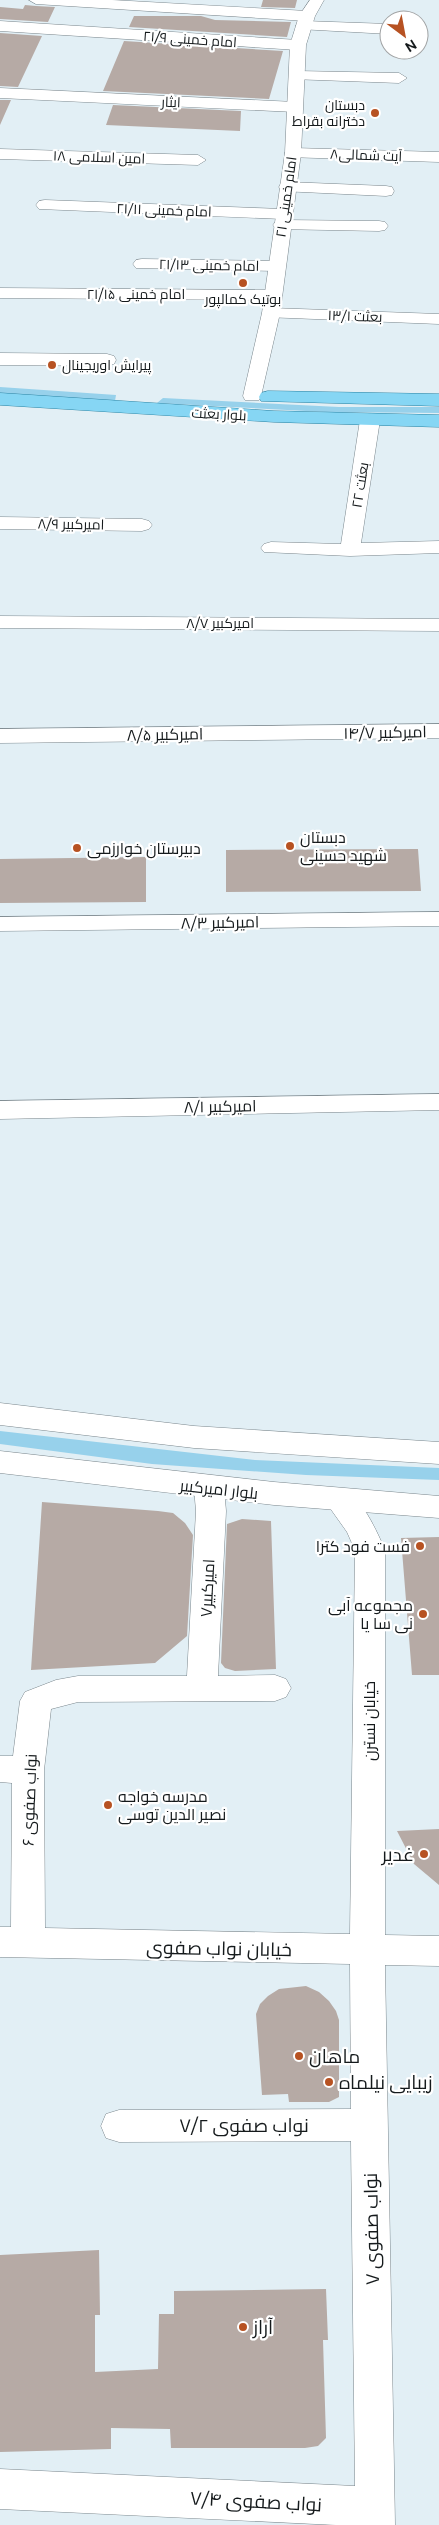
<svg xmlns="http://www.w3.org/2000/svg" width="439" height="2525" font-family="Ubuntu,Cairo,sans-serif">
<rect width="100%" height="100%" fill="#e2eff5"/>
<path fill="#97d1eb" d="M0 387 116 395 115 401 0 393Z
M163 398 339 407H439V413L325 412 157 403Z
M0 1431 255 1460 439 1468V1480L306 1475 152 1464 0 1444Z"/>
<path fill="#b6aaa5" d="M263 0H297L295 8 261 7Z
M25 5 36 6 55 7 48 22 0 19V7L23 9Z
M134 16H201L215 20 291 22 287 37 129 27Z
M0 33 42 36 18 87 0 86Z
M124 41 283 51 269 99 103 91Z
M0 100H11L0 125Z
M113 105 241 111 240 131 106 125Z
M418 849 421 891 226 892V850Z
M146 857V902L0 903V859Z
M42 1502 158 1511 173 1513 185 1523 193 1535 187 1636 155 1663 31 1670Z
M242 1519 271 1521 276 1669 235 1671 225 1668 221 1663 227 1524Z
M439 1537V1675H412L401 1538Z
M439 1829V1885L414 1864 397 1831Z
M306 1986 319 1992 329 2001 336 2011 339 2020V2097L329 2102H289L288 2094 262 2095 256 2014 260 2004 268 1996 279 1989Z
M99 2250 100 2315H95V2372L158 2369 159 2314H174V2291L326 2289 328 2340H323L326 2438 318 2446 305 2448H171L170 2429 111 2428V2449L0 2452V2255Z"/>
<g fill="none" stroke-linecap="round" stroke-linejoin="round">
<g stroke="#7a868c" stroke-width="1">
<path id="minor" d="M29 0H112L307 11 315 16 307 21 36 4Z
M0 21 298 40 306 45 298 50 0 31Z
M304 21 389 24V34L299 29 296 26Z
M297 71 399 73 407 78 399 83 291 79 289 76 291 73Z
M0 88 295 102 303 107 295 112 0 98Z
M293 148 439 152V162L287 157 285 153Z
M0 149 198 155 206 160 198 165 0 159Z
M287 182 386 186 392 187 394 191 392 195 386 196 281 191 279 187 281 183Z
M45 200 283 209 289 210 292 214 289 218 283 219 39 209 36 205 39 201Z
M282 220 379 221 385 222 388 226 385 230 379 231 276 229 273 225 276 221Z
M142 259 276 261 282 262 285 266 282 270 276 271 136 268 133 264 136 260Z
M0 288 272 290 278 291 281 295 278 299 272 300 0 298Z
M271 308 439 314V324L265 317 262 313 265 309Z
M0 353 107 354 114 356 116 360 114 364 107 366 0 365Z
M370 414 377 416 380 420 361 543 439 541V553L350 556 264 552 261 548 264 544 271 542 341 544 360 420 363 416Z
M0 517 142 519 149 521 152 525 149 529 142 531 0 529Z
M0 616 439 619V631L0 628Z
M439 724V738L0 743V729Z
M439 912V926L0 931V917Z
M439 1094V1110L0 1119V1101Z
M209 1477 220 1480 224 1488 226 1511 218 1676 275 1675 286 1679 291 1688 286 1697 275 1701 78 1702 51 1709 44 1770 45 1928 350 1934 355 1550 347 1532 325 1501 329 1493C333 1492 338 1490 341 1490 360 1492 378 1534 385 1550V1935L439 1936V1966L385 1965 395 2525H336L0 2509V2469L355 2486 351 2141 119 2142 106 2138 101 2126 106 2114 119 2110 351 2109 350 1964 0 1957V1927H11L12 1783 0 1782V1756H13L20 1701 25 1692 56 1680 78 1676H187L196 1511 194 1488 198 1480Z"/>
</g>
<g stroke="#7a868c" stroke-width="1">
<path id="tertiary" d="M310 0H324L315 16 306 45 301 153 280 313 261 396 259 400H245L243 396 262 313 285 153 290 45 299 16Z"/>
</g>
<g stroke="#7a868c" stroke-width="1">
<path id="secondary" d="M0 1403 194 1426 439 1442V1464L194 1448 0 1425Z
M0 1451 274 1482 439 1496V1518L274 1505 0 1473Z"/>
</g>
<g stroke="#2a83a3" stroke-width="1">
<path id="primary" d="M268 391 439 394V406L261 401 259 397 261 393Z
M0 393 274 411 439 415V427L274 422 0 405Z"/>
</g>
<use href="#minor" fill="#fff" fill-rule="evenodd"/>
<use href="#tertiary" fill="#fff" fill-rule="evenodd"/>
<use href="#secondary" fill="#fff" fill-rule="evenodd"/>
<use href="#primary" fill="#86d6f4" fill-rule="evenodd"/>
</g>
<g fill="#b75222" stroke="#fff" stroke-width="2">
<circle cx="375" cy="113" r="5"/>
<circle cx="243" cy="283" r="5"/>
<circle cx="52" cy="365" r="5"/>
<circle cx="290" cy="846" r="5"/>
<circle cx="77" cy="848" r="5"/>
<circle cx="420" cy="1546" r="5"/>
<circle cx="423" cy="1614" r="5"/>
<circle cx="108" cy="1805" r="5"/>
<circle cx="424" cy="1854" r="5"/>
<circle cx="299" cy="2056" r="5"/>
<circle cx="329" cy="2082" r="5"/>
<circle cx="243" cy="2327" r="5"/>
</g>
<g text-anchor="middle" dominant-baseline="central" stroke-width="4.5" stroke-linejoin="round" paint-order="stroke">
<g font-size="14" fill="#151a1c" stroke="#fff">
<text transform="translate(190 39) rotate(4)">امام خمینی ۲۱/۹</text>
<text transform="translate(171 102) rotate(2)">ایثار</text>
<text transform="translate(366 155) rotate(2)">آیت شمالی۸</text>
<text transform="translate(99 157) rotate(2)">امین اسلامی ۱۸</text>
<text transform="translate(286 197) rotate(-82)">امام خمینی ۲۱</text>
<text transform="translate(164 210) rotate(2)">امام خمینی ۲۱/۱۱</text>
<text transform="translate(209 265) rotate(1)">امام خمینی ۲۱/۱۳</text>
<text x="136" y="294">امام خمینی ۲۱/۱۵</text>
<text transform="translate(355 316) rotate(2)">بعثت ۱۳/۱</text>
<text transform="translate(219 414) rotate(3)">بلوار بعثت</text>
<text transform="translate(360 485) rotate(-81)">بعثت ۲۲</text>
<text transform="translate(71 524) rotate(1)">امیرکبیر ۸/۹</text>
<text x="220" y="623">امیرکبیر ۸/۷</text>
</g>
<g font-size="14" fill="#151a1c" stroke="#fff" text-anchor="end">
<text x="365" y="105">دبستان<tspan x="365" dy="16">دخترانه بقراط</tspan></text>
<text x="243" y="299" text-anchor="middle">بوتیک کمالپور</text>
<text x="62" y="365" text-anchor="start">پیرایش اوریجینال</text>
</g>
<g font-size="16" fill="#151a1c" stroke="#fff">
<text transform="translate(385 732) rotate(-1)">امیرکبیر ۱۴/۷</text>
<text transform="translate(165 734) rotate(-1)">امیرکبیر ۸/۵</text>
<text transform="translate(220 922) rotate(-1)">امیرکبیر ۸/۳</text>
<text transform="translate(220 1106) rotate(-1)">امیرکبیر ۸/۱</text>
<text transform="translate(219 1489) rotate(6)">بلوار امیرکبیر</text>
<text transform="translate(207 1588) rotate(-87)">امیرکبیر۷</text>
<text transform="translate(369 1721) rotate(-90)">خیابان نسترن</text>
<text transform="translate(29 1800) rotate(-88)">نواب صفوی ۶</text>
</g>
<g font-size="16" fill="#151a1c" stroke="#fff" text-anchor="start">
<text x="300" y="837">دبستان<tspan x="300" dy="18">شهید حسینی</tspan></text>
<text x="87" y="848">دبیرستان خوارزمی</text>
<text x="410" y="1546" text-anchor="end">فست فود کترا</text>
<text x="413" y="1605" text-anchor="end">مجموعه آبی<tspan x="413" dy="18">نی سا یا</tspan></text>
<text x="118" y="1796">مدرسه خواجه<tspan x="118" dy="18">نصیر الدین توسی</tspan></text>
</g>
<g font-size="19" fill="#151a1c" stroke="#fff" text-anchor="start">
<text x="414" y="1854" text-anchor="end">غدیر</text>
<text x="309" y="2056">ماهان</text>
<text x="339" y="2082">زیبایی نیلماه</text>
<text x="253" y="2327">آراز</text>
</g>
<g font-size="19" fill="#151a1c" stroke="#fff">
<text transform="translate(219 1948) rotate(1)">خیابان نواب صفوی</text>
<text x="244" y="2125">نواب صفوی ۷/۲</text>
<text transform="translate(371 2229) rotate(-91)">نواب صفوی ۷</text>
<text transform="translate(256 2501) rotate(3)">نواب صفوی ۷/۴</text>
</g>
</g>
<g transform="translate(404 35) rotate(148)"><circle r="24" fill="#ffffff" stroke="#a1a3a4"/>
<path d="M0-4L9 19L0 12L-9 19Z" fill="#b75222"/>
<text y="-8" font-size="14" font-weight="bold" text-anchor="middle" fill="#151a1c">N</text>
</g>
</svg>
